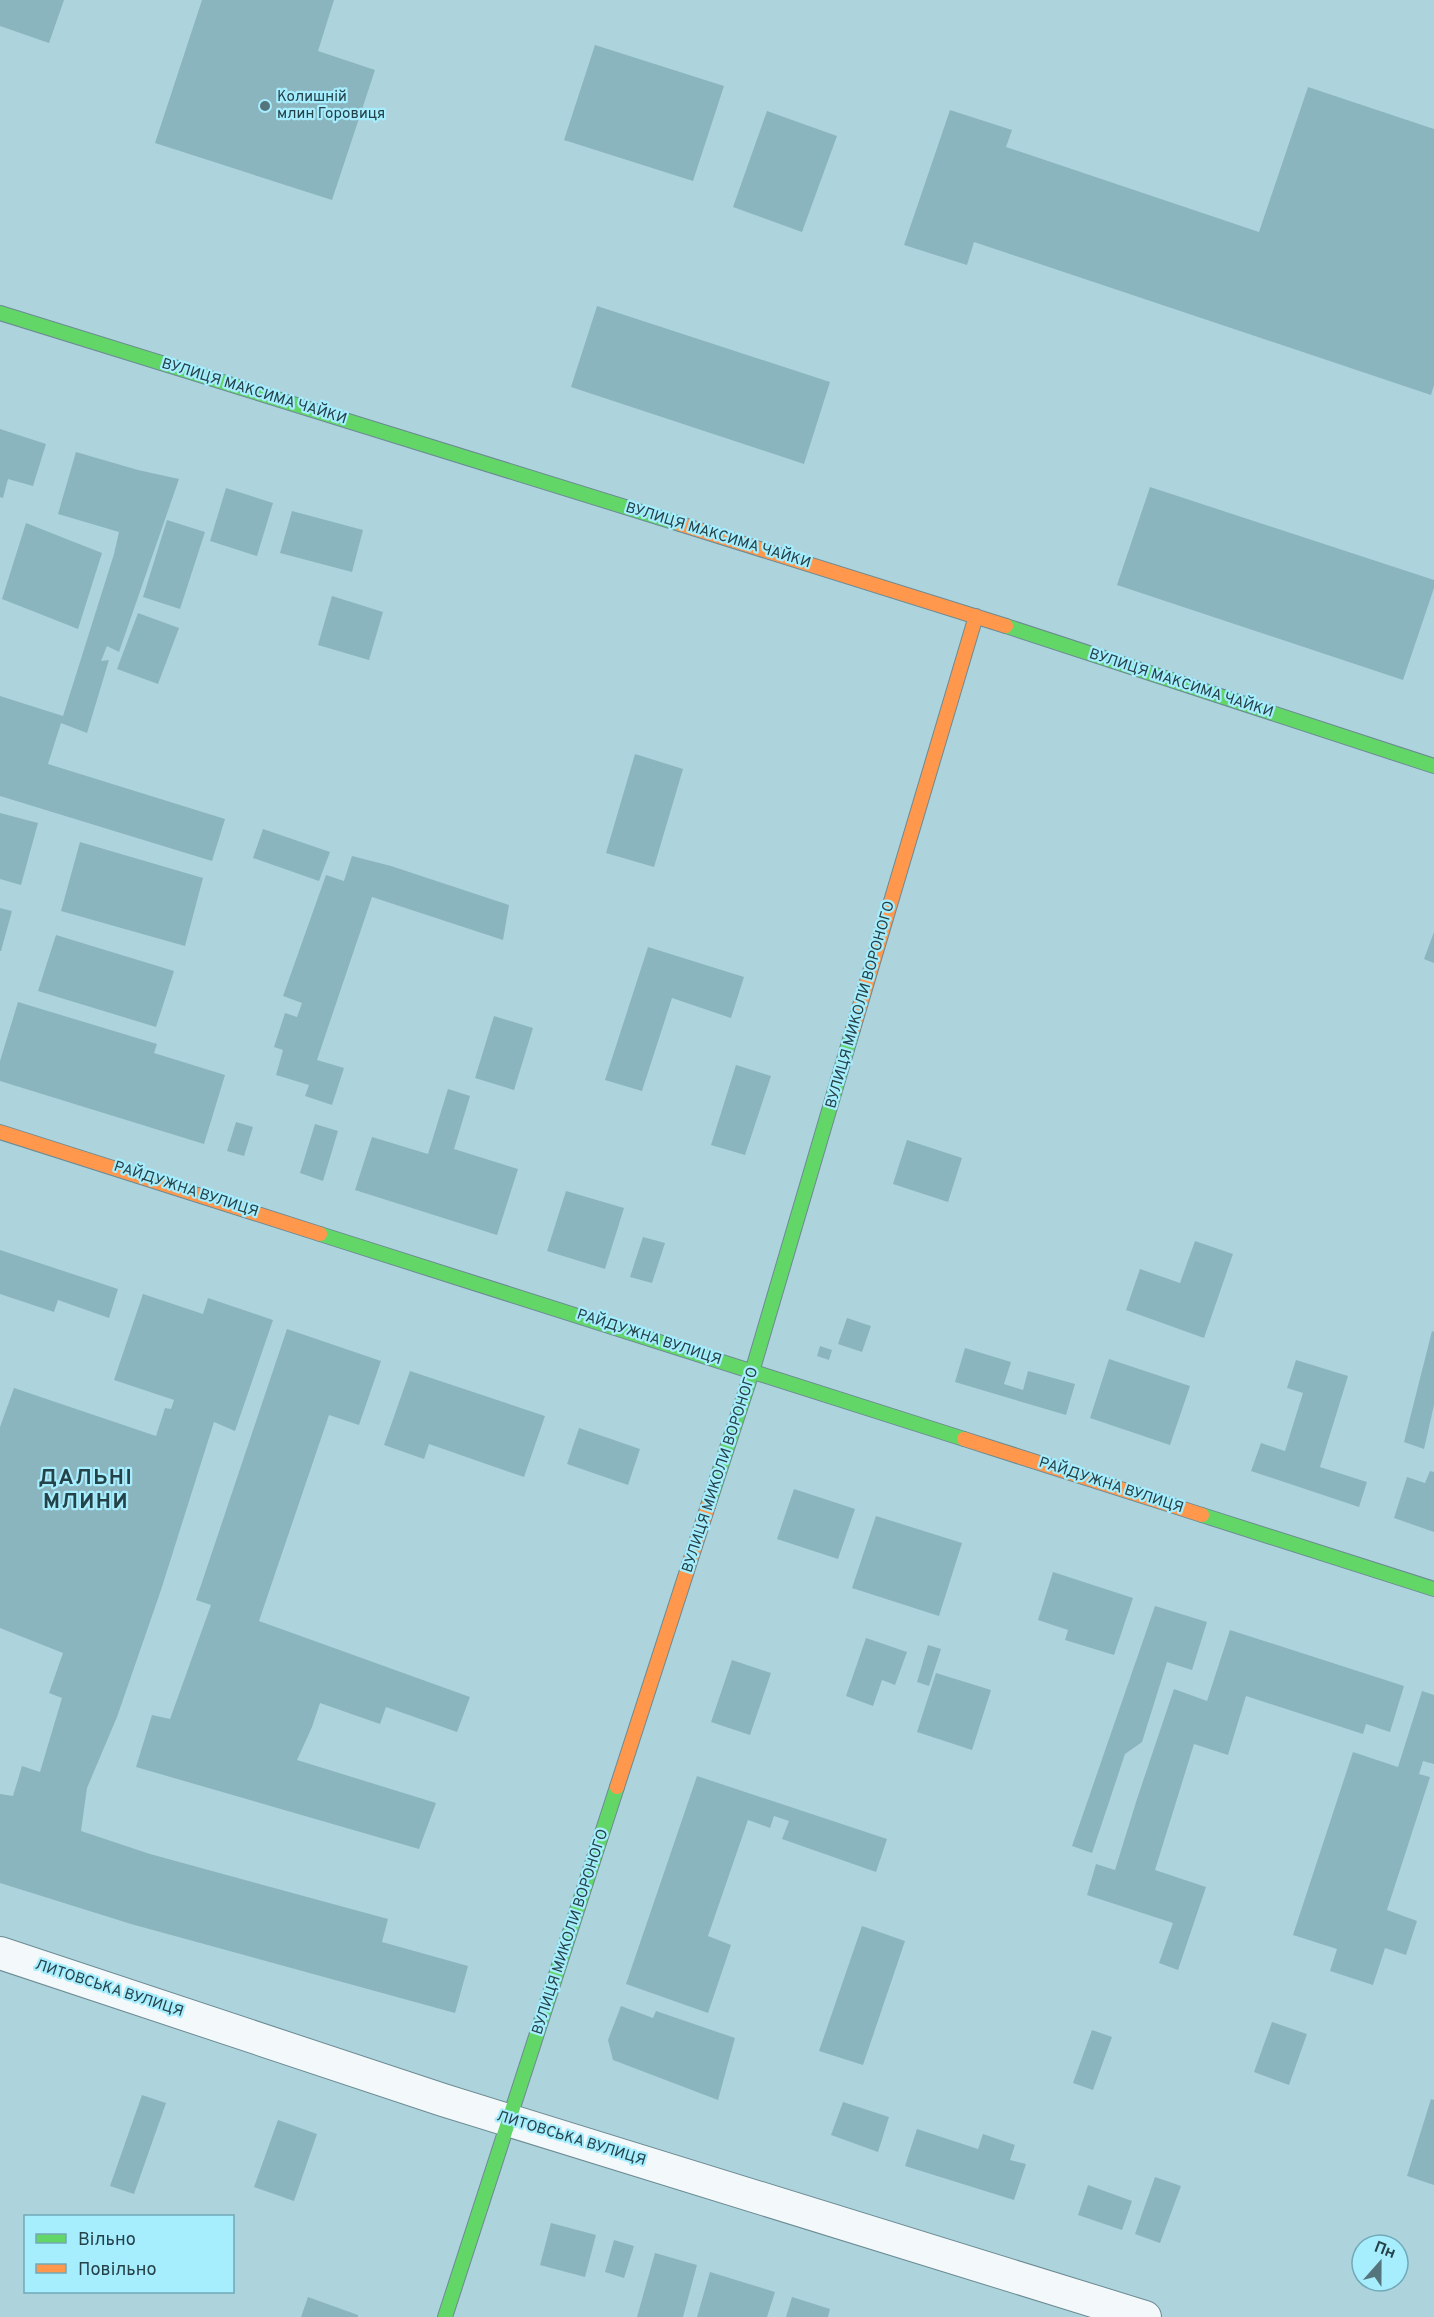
<svg xmlns="http://www.w3.org/2000/svg" width="1434" height="2317" font-family="Overpass,sans-serif">
<rect width="100%" height="100%" fill="#add3dd"/>
<path fill="#8bb5be" d="M0 0H64L49 43 0 26Z
M202 0H334L318 51 375 70 332 200 155 143Z
M595 45 724 86 693 181 564 140Z
M1308 87 1434 129V385L1431 395 974 242 967 265 904 245 950 110 1012 130 1006 147 1259 232Z
M767 111 837 136 802 232 733 207Z
M597 306 830 382 804 464 571 387Z
M0 429 46 444 33 486 8 479 3 498 0 497Z
M76 452 138 470 179 479 119 652 107 646 101 661 109 660 87 733 61 723 48 764 225 819 212 861 0 796V696L63 716 114 554 119 532 58 514Z
M1150 487 1434 580V588L1403 680 1117 585Z
M226 488 273 503 257 556 210 541Z
M292 511 363 530 352 572 280 553Z
M167 520 205 532 180 609 143 597Z
M26 523 102 553 78 629 2 599Z
M332 596 383 612 369 660 318 645Z
M138 613 179 628 158 684 117 669Z
M635 754 683 769 654 867 606 853Z
M0 813 38 823 21 885 0 879Z
M263 829 330 852 319 881 253 858Z
M80 842 203 878 185 946 61 911Z
M352 856 391 866 509 905 503 940 372 897 317 1060 344 1068 332 1105 305 1096 309 1085 276 1075 283 1050 274 1047 285 1013 297 1017 302 1003 283 996 326 875 344 881Z
M0 908 12 911 1 951H0Z
M1434 932V963L1424 959Z
M56 935 174 971 156 1027 38 991Z
M648 947 744 977 731 1018 672 998 642 1091 605 1080Z
M18 1002 157 1044 154 1053 225 1075 204 1144 0 1081V1061Z
M494 1016 533 1028 514 1090 475 1078Z
M736 1065 771 1076 745 1155 711 1145Z
M448 1089 470 1096 454 1149 518 1169 497 1235 355 1190 372 1137 428 1154Z
M236 1122 253 1127 244 1156 227 1151Z
M315 1124 338 1131 323 1181 300 1173Z
M907 1140 962 1158 948 1202 893 1184Z
M566 1191 624 1208 605 1269 547 1251Z
M643 1237 665 1243 652 1283 630 1277Z
M1195 1241 1233 1254 1204 1338 1126 1310 1140 1269 1180 1283Z
M0 1250 118 1289 109 1318 58 1300 54 1312 0 1294Z
M143 1294 203 1314 208 1298 273 1320 235 1431 214 1422 161 1590 117 1717 87 1788 81 1831 150 1854 388 1919 382 1942 468 1966 455 2013 131 1924 0 1883V1794L13 1796 22 1766 40 1772 62 1698 49 1693 63 1653 0 1628V1427L14 1388 156 1436 165 1408 171 1409 174 1400 114 1380Z
M847 1318 871 1326 862 1352 838 1344Z
M287 1329 381 1361 359 1425 329 1415 259 1621 470 1697 457 1732 386 1707 380 1724 320 1703 312 1727 297 1760 436 1803 419 1849 136 1767 152 1715 170 1719 211 1605 196 1600Z
M1432 1331 1434 1332V1405L1424 1449 1404 1442Z
M820 1346 832 1350 829 1360 817 1356Z
M965 1348 1011 1362 1004 1384 1023 1390 1028 1371 1075 1384 1066 1415 955 1382Z
M1109 1359 1190 1386 1170 1445 1090 1418Z
M1296 1360 1348 1376 1320 1467 1367 1482 1359 1507 1251 1471 1261 1443 1285 1451 1303 1393 1287 1388Z
M410 1371 545 1416 524 1477 429 1444 424 1459 384 1445Z
M579 1428 640 1449 628 1485 567 1464Z
M1430 1471 1434 1472V1532L1394 1518 1407 1477 1425 1483Z
M794 1489 855 1509 838 1559 777 1539Z
M876 1516 962 1543 939 1616 852 1588Z
M1053 1572 1133 1598 1114 1655 1065 1640 1068 1630 1038 1620Z
M1155 1606 1207 1622 1192 1670 1167 1662 1142 1742 1125 1754 1092 1853 1072 1846Z
M1230 1630 1404 1686 1390 1732 1366 1724 1363 1734 1246 1696 1228 1755 1194 1744 1155 1870 1206 1887 1178 1970 1159 1963 1173 1923 1087 1895 1096 1864 1115 1870 1137 1799 1174 1689 1207 1701Z
M866 1638 907 1652 895 1685 882 1680 873 1706 846 1696Z
M928 1645 941 1649 929 1686 917 1682Z
M732 1660 771 1673 750 1735 711 1722Z
M936 1673 991 1690 972 1750 917 1732Z
M1422 1691 1434 1695V1764L1423 1761 1419 1774 1430 1777 1387 1910 1417 1921 1406 1955 1385 1948 1373 1985 1330 1971 1337 1949 1293 1935 1353 1752 1398 1767Z
M697 1776 887 1839 876 1872 782 1839 789 1821 774 1816 770 1828 748 1820 708 1936 731 1945 708 2013 626 1984Z
M862 1926 905 1941 863 2065 819 2051Z
M621 2006 653 2018 656 2011 735 2038 718 2100 613 2060 608 2040Z
M1272 2022 1307 2034 1289 2085 1254 2072Z
M1092 2030 1112 2037 1093 2090 1073 2083Z
M142 2095 166 2103 134 2194 110 2186Z
M1431 2099 1434 2100V2185L1407 2176Z
M843 2102 889 2117 878 2152 831 2135Z
M278 2120 317 2134 294 2201 254 2187Z
M917 2129 978 2149 983 2134 1015 2145 1010 2160 1026 2164 1014 2200 905 2166Z
M1155 2177 1181 2186 1160 2243 1135 2234Z
M1088 2185 1132 2201 1122 2230 1078 2215Z
M551 2223 596 2235 585 2277 540 2265Z
M614 2240 634 2246 624 2278 605 2272Z
M655 2253 697 2265 683 2317H637Z
M710 2272 775 2292 767 2317H697Z
M308 2297 358 2315V2317H301Z
M792 2297 830 2309 828 2317H786Z"/>
<g fill="none" stroke-linecap="round" stroke-linejoin="round">
<g stroke="#6c8b93" stroke-width="34">
<path id="street" d="M0 1953 443 2100 1145 2317"/>
</g>
<g stroke="#6c8b93" stroke-width="16">
<path id="fast" d="M0 313 680 524
M1006 626 1434 766
M320 1234 964 1439
M708 1506 752 1372 853 1029
M1202 1515 1434 1589
M445 2317 617 1787"/>
</g>
<g stroke="#6c8b93" stroke-width="16">
<path id="slow" d="M680 524 1006 626
M853 1029 976 616
M0 1132 320 1234
M964 1439 1202 1515
M617 1787 708 1506"/>
</g>
<use href="#street" stroke="#f3f8fa" stroke-width="32"/>
<use href="#fast" stroke="#63d668" stroke-width="14"/>
<use href="#slow" stroke="#ff974d" stroke-width="14"/>
</g>
<circle fill="#55757d" stroke="#a6edfe" stroke-width="2" cx="265" cy="106" r="6"/>
<g text-anchor="middle" dominant-baseline="central" stroke-width="4.5" stroke-linejoin="round" paint-order="stroke">
<g font-size="15" fill="#254249" stroke="#a6edfe" text-anchor="start">
<text x="277" y="97">Колишній<tspan x="277" dy="17">млин Горовиця</tspan></text>
</g>
<g font-size="15" fill="#254249" stroke="#a6edfe">
<text transform="translate(254 392) rotate(17)">ВУЛИЦЯ МАКСИМА ЧАЙКИ</text>
<text transform="translate(718 536) rotate(17)">ВУЛИЦЯ МАКСИМА ЧАЙКИ</text>
<text transform="translate(1181 684) rotate(18)">ВУЛИЦЯ МАКСИМА ЧАЙКИ</text>
<text transform="translate(861 1005) rotate(-74)">ВУЛИЦЯ МИКОЛИ ВОРОНОГО</text>
<text transform="translate(186 1190) rotate(18)">РАЙДУЖНА ВУЛИЦЯ</text>
<text transform="translate(649 1338) rotate(18)">РАЙДУЖНА ВУЛИЦЯ</text>
<text transform="translate(721 1470) rotate(-72)">ВУЛИЦЯ МИКОЛИ ВОРОНОГО</text>
<text transform="translate(1111 1486) rotate(18)">РАЙДУЖНА ВУЛИЦЯ</text>
<text transform="translate(571 1932) rotate(-72)">ВУЛИЦЯ МИКОЛИ ВОРОНОГО</text>
<text transform="translate(109 1989) rotate(18)">ЛИТОВСЬКА ВУЛИЦЯ</text>
<text transform="translate(571 2139) rotate(17)">ЛИТОВСЬКА ВУЛИЦЯ</text>
</g>
<g font-size="21" font-weight="bold" letter-spacing="1.5" fill="#254249" stroke="#a6edfe">
<text x="86" y="1478">ДАЛЬНІ<tspan x="86" dy="24">МЛИНИ</tspan></text>
</g>
</g>
<rect x="24" y="2215" width="210" height="78" fill="#a6edfe" stroke="#72a9b6" stroke-width="1.5"/>
<rect x="36" y="2234" width="30" height="9" fill="#63d668" stroke="#72a9b6" stroke-width="1.5"/>
<text x="78" y="2245" font-size="18" fill="#254249">Вільно</text>
<rect x="36" y="2264" width="30" height="9" fill="#ff974d" stroke="#72a9b6" stroke-width="1.5"/>
<text x="78" y="2275" font-size="18" fill="#254249">Повільно</text>
<g transform="translate(1380 2263) rotate(21)"><circle r="28" fill="#a6edfe" stroke="#72a9b6" stroke-width="1.5"/>
<path d="M0-4.5L10 22L0 15L-10 22Z" fill="#55757d"/>
<text y="-9" font-size="16" font-weight="bold" text-anchor="middle" fill="#254249">Пн</text>
</g>
</svg>
